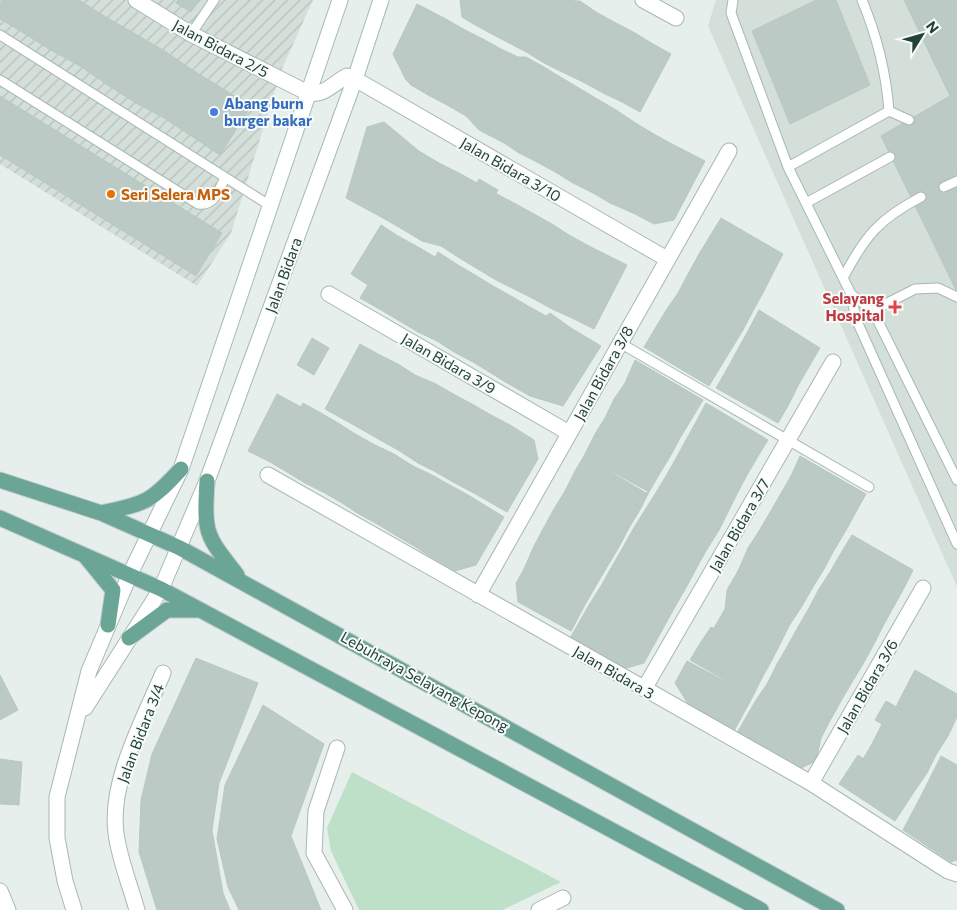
<svg xmlns="http://www.w3.org/2000/svg" width="957" height="910" font-family="Commissioner,sans-serif">
<defs>
<pattern id="industrial-furrows" width="10" height="10" patternUnits="userSpaceOnUse" patternTransform="scale(1.25)"><rect width="10" height="10" fill="#d4dfda"/><path d="M-1 1l2-2M0 10L10 0M9 11l2-2" fill="none" stroke="#b6c1bc"/></pattern>
</defs>
<rect width="100%" height="100%" fill="#e6efeb"/>
<path fill="#d4dfda" d="M716 0H957V587L708 26Z"/>
<path fill="url(#industrial-furrows)" d="M0 0H313L281 71 231 233 197 286 0 164Z"/>
<path fill="#bfe0c8" d="M352 772 561 882 502 910H359L331 851 327 828Z"/>
<path fill="#bbcac4" stroke="#b8c9c2" d="M2 0H41L22 32 0 19V4Z
M41 0H79L49 49 22 32Z
M79 0 109 19 80 66 49 49Z
M178 0H199L191 12 176 3Z
M460 0H482L470 22 462 17Z
M482 0H506L488 32 470 22Z
M506 0H533L509 43 488 32Z
M533 0H558L528 53 509 43Z
M558 0 580 1 544 63 528 53Z
M816 0H836L870 85 790 124 752 31Z
M904 0H957V292L881 136 950 96Z
M580 1 596 12 562 72 544 63Z
M417 4 446 19 411 85 406 80 393 54Z
M596 12 616 23 583 82 562 72Z
M109 19 139 36 109 86 80 66Z
M446 19 465 30 428 95 411 85Z
M616 23 635 33 603 93 583 82Z
M465 30 483 39 447 105 428 95Z
M635 33 653 44 622 102 603 93Z
M139 36 166 52 136 103 109 86Z
M483 39 501 49 466 116 447 105Z
M653 44 671 54 640 112 622 102Z
M501 49 518 57 479 130 466 116Z
M166 52 194 71 164 118 136 103Z
M518 57H526L544 67 504 143 479 130Z
M544 67 562 78 519 153 504 143Z
M194 71 251 106 220 155 164 118Z
M562 78 579 88 537 162 519 153Z
M579 88 599 100 557 173 537 162Z
M0 96 222 233 196 276 0 155Z
M599 100 616 110 573 183 557 173Z
M616 110 634 122 593 193 573 183Z
M384 122 419 151 383 218 346 198 367 127Z
M634 122 652 133 610 203 593 193Z
M652 133 670 143 633 213 610 203Z
M670 143 705 161 674 220 654 224 633 213Z
M419 151 439 163 402 229 383 218Z
M439 163 459 173 422 241 402 229Z
M459 173 477 183 441 246 422 241Z
M479 179 498 190 458 257 441 246Z
M495 193 514 203 476 268 458 257Z
M514 203 534 214 496 280 476 268Z
M534 214 552 224 516 290 496 280Z
M721 218 783 254 773 273 710 236Z
M552 224 569 235 534 299 516 290Z
M381 225 398 236 368 285 351 274Z
M569 235 587 245 552 309 534 299Z
M398 236 418 247 381 310 360 298Z
M710 236 773 273 764 291 699 254Z
M587 245 605 254 572 318 552 309Z
M418 247 435 257 398 320 381 310Z
M438 252 458 265 418 332 398 320Z
M605 254 627 265 594 329 572 318Z
M699 254 764 291 753 311 688 274Z
M458 265 475 275 437 341 418 332Z
M688 274 753 311 743 330 678 293Z
M475 275 493 286 454 352 437 341Z
M493 286 511 296 473 362 454 352Z
M678 293 743 330 732 348 667 309Z
M511 296 528 306 491 373 473 362Z
M528 306 546 316 507 383 491 373Z
M667 309 732 348 721 366 656 327Z
M759 310 820 348 810 365 749 329Z
M550 313 571 328 530 396 507 383 546 316Z
M656 327 721 366 709 386 644 347Z
M571 328 601 346 563 406 530 396Z
M749 329 810 365 799 384 738 349Z
M312 338 329 348 314 375 297 365Z
M360 344 378 354 343 419 325 409Z
M738 349 799 384 789 404 727 369Z
M378 354 398 364 361 429 343 419Z
M635 360 703 400 691 420 625 383Z
M398 364 415 375 380 440 361 429Z
M727 369 789 404 778 423 716 388Z
M415 375 436 384 398 450 380 440Z
M625 383 691 420 680 438 614 399Z
M436 384 455 395 418 463 398 450Z
M277 394 301 407 270 462 248 451Z
M455 395 472 404 434 471 418 463Z
M614 399 680 438 671 455 605 418Z
M303 403 321 413 287 472 270 462Z
M706 403 768 440 757 458 696 422Z
M472 404 491 415 453 482 434 471Z
M321 413 338 423 305 483 287 472Z
M491 415 510 425 472 492 453 482Z
M605 418 671 455 660 473 595 434Z
M696 422 757 458 747 475 686 440Z
M338 423 357 435 325 493 305 483Z
M510 425 534 440 538 459 507 512 472 492Z
M595 434 660 473 649 492 584 456Z
M357 435 375 445 342 503 325 493Z
M686 440 747 475 737 494 675 460Z
M375 445 394 454 359 514 342 503Z
M394 454 413 466 379 525 359 514Z
M584 456 646 493 649 492 641 508 575 471Z
M800 456 866 494 856 512 791 476Z
M675 460 737 494 729 510 666 476Z
M413 466 430 474 395 535 379 525Z
M575 471 641 508 629 528 565 491Z
M430 474 448 484 414 546 395 535Z
M666 476 729 510 719 530 655 494Z
M791 476 856 512 845 532 780 495Z
M448 484 468 495 431 557 414 546Z
M565 491 629 528 619 547 554 509Z
M655 494 719 530 706 551 643 513Z
M468 495 504 517 476 565 455 571 431 557Z
M780 495 845 532 833 552 769 514Z
M554 509 619 547 607 567 543 529Z
M643 513 706 551 696 569 632 531Z
M769 514 833 552 824 569 759 531Z
M543 529 607 567 597 584 533 548Z
M632 531 696 569 687 586 622 549Z
M759 531 824 569 813 587 748 548Z
M852 535 913 570 904 588 841 553Z
M533 548 597 584 586 603 524 569Z
M748 548 813 587 802 606 738 571Z
M622 549 687 586 676 605 611 568Z
M841 553 904 588 893 608 830 572Z
M611 568 676 605 666 623 601 586Z
M524 569 586 603 571 631 518 602 516 583Z
M738 571 802 606 789 626 727 590Z
M830 572 893 608 883 626 819 589Z
M601 586 666 623 655 643 589 605Z
M819 589 883 626 874 644 809 608Z
M727 590 789 626 781 642 725 609Z
M589 605 655 643 644 663 620 670 569 640Z
M809 608 874 644 863 664 798 627Z
M725 609 781 642 772 660 714 628Z
M711 627 772 660 762 678 701 642Z
M798 627 863 664 851 684 787 647Z
M701 642 762 678 753 696 690 660Z
M787 647 851 684 841 701 777 664Z
M196 658 258 683 219 783 212 830 223 893 230 910H157L139 852 141 800 152 754Z
M687 661 753 696 734 731 690 707 675 683Z
M777 664 841 701 831 719 767 684Z
M915 670 957 694V717L905 689Z
M0 675 18 710 0 720Z
M767 684 831 719 821 738 756 700Z
M905 689 957 717 948 736 896 707Z
M756 700 821 738 816 761 799 769 737 733Z
M886 701 948 736 936 755 875 720Z
M263 705 324 744 291 836 321 910H239L228 887 217 839 225 785Z
M882 724 936 755 927 773 873 742Z
M873 742 927 773 914 792 862 761Z
M858 755 914 792 895 821 839 784Z
M941 756 957 765V790L931 776Z
M0 759 22 762 19 805 0 804Z
M931 776 957 790V813L922 794Z
M922 794 957 813V860L951 862 903 830Z"/>
<g fill="none" stroke-linecap="round" stroke-linejoin="round">
<g stroke="#a8b8b2" stroke-width="11">
<path id="service" d="M733 0 731 13 788 167 851 294 856 319 957 544
M862 0C877 36 886 72 889 111
M191 34 214 0
M0 35 269 205
M0 80 198 204C215 206 218 191 225 178
M788 167 889 111 909 120
M944 187 957 181
M806 203 890 157
M843 278C865 236 879 219 921 197
M851 294 873 311 957 480
M856 319 915 289 938 288 957 297
M620 343 869 487"/>
</g>
<g stroke="#a8b8b2" stroke-width="17">
<path id="minor" d="M136 0 191 34 308 93C323 97 335 82 347 76L355 79 667 259
M643 0 676 18
M329 294 569 433
M268 475 811 783 948 871 957 874
M478 595 729 151
M644 689 833 362
M337 748 316 811 314 853 345 910
M811 783 923 588
M0 891 8 910
M137 910C130 885 119 858 116 833 109 781 144 719 163 673
M539 910 563 898"/>
</g>
<g stroke="#a8b8b2" stroke-width="17">
<path id="tertiary" d="M85 708 161 589
M74 910 65 881 57 838V797L89 671 130 574"/>
</g>
<g stroke="#a4bbb3" stroke-width="17">
<path id="secondary" d="M130 574 181 469 340 0
M161 589 207 481 355 79 381 0"/>
</g>
<g stroke="#c2cac8" stroke-width="17">
<path id="primary" d="M0 480 101 513 180 548 837 910
M207 481C204 534 205 534 237 575
M101 513C146 503 150 503 181 469
M0 518 161 589 761 910
M86 557 113 590 108 625
M129 638 167 610H197"/>
</g>
<use href="#service" stroke="#fff" stroke-width="9"/>
<use href="#minor" stroke="#fff" stroke-width="15"/>
<use href="#tertiary" stroke="#fff" stroke-width="15"/>
<use href="#secondary" stroke="#fff" stroke-width="15"/>
<use href="#primary" stroke="#6aa596" stroke-width="15"/>
</g>
<circle fill="#3f7fe0" stroke="#f7fbf9" stroke-width="2" cx="214" cy="112" r="5"/>
<circle fill="#e8710a" stroke="#f7fbf9" stroke-width="2" cx="111" cy="194" r="5"/>
<path fill="#e0444e" stroke="#f7fbf9" stroke-width="2" d="M892.5 299.5h5v5h5v5h-5v5h-5v-5h-5v-5h5z"/>
<g text-anchor="middle" dominant-baseline="central" stroke-width="4" stroke-linejoin="round" paint-order="stroke">
<g font-size="15" fill="#24423a" stroke="#f7fbf9">
<text transform="translate(221 48) rotate(28)">Jalan Bidara 2/5</text>
<text transform="translate(511 169) rotate(30)">Jalan Bidara 3/10</text>
<text transform="translate(283 275) rotate(-70)">Jalan Bidara</text>
<text transform="translate(449 363) rotate(30)">Jalan Bidara 3/9</text>
<text transform="translate(603 373) rotate(-61)">Jalan Bidara 3/8</text>
<text transform="translate(739 525) rotate(-60)">Jalan Bidara 3/7</text>
<text transform="translate(614 672) rotate(30)">Jalan Bidara 3</text>
<text transform="translate(425 681) rotate(29)">Lebuhraya Selayang Kepong</text>
<text transform="translate(867 686) rotate(-60)">Jalan Bidara 3/6</text>
<text transform="translate(140 733) rotate(-69)">Jalan Bidara 3/4</text>
</g>
<g font-size="15" font-weight="bold" fill="#366cbe" stroke="#f7fbf9" text-anchor="start">
<text x="224" y="103">Abang burn<tspan x="224" dy="17">burger bakar</tspan></text>
</g>
<g font-size="15" font-weight="bold" fill="#c56008" stroke="#f7fbf9" text-anchor="start">
<text x="121" y="194">Seri Selera MPS</text>
</g>
<g font-size="15" font-weight="bold" fill="#be3a42" stroke="#f7fbf9" text-anchor="end">
<text x="884" y="298">Selayang<tspan x="884" dy="17">Hospital</tspan></text>
</g>
</g>
<g transform="translate(922 35) rotate(53)" stroke="#f7fbf9" stroke-width="4" paint-order="stroke">
<path d="M0-4L9 19L0 12L-9 19Z" fill="#24423a"/>
<text y="-8" font-size="14" font-weight="bold" text-anchor="middle" fill="#24423a">N</text>
</g>
</svg>
